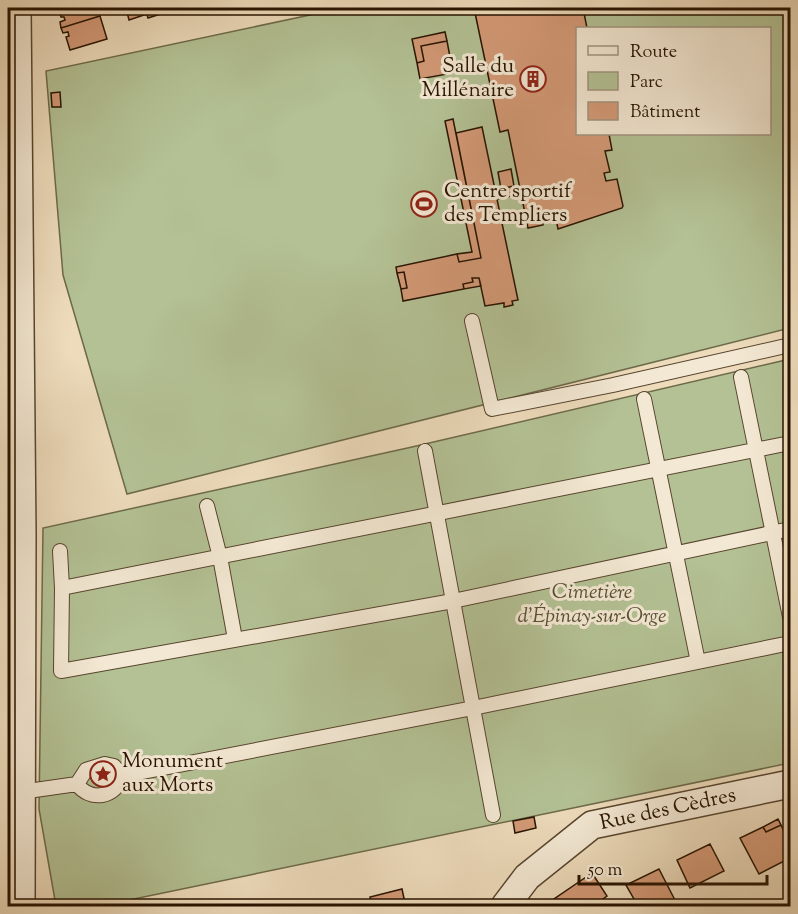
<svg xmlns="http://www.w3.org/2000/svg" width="798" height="914" font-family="'Sorts Mill Goudy',serif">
<rect width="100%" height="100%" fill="#eddbbb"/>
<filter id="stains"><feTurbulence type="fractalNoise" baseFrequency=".00333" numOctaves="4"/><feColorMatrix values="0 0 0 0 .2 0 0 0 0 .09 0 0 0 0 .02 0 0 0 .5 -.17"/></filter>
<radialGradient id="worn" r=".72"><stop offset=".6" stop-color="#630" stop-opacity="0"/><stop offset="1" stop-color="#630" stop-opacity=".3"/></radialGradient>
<path fill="#b3c194" stroke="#6d6a4a" stroke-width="1.5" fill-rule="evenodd" d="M343 8H790V328L127 494 63 275 46 71ZM578 28H770V134H578Z
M790 359V763L100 906H56L39 809 43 528 412 447Z"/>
<path fill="#d39976" stroke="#271300" stroke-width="1.5" d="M58 8H98L100 16 61 28 60 22 65 20 64 17H61Z
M126 8H145L147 14 129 20Z
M145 8H169L170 11 148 18Z
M474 8H583L587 28H578V134H609L612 150 605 151 610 172 604 173 606 181 617 179 623 206 622 208 558 229 556 219 543 222V225L528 228 508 130 500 132Z
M100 16 107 39 70 50 66 37 69 36 68 32 63 33 61 28Z
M445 32 447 41 421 46 424 61 417 63 412 39Z
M447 41 453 73 420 79 417 63 424 61 421 46Z
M60 92 61 107H52L51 93Z
M453 119 481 258 459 262 457 254 472 252 445 121Z
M482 127 518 300 512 301 513 305 504 307V303L485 306 479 278H472L473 282 463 284 464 289 403 301 401 289 407 288 404 272 397 273 396 267 457 254 459 262 481 258 456 133Z
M511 169 514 186 501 189 498 172Z
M514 186 516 195 497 199 495 190Z
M404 272 407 288 401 289 397 273Z
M472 278H479L481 286 464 289 463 284 473 282Z
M534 817 536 828 515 833 513 821Z
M778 819 781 825 766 832 763 827Z
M781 825 790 844V858L759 874 740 838 763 827 766 832Z
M710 844 724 871 690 888 677 860Z
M659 869 678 906H662L660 903 653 906H638L626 885Z
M592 873 607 896 593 906H559L554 899Z
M402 889 405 903 401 904 402 906H372L370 897Z"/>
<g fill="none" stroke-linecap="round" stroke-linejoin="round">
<g stroke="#58452f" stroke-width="16">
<path id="lane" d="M472 321 492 409 613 385 790 345
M741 377 790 617
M644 399 698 662
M425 451 493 815
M207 506 220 557 235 639
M60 551 62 588 61 671 453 601 790 529
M62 588 790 443
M105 764 114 766 122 776C116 798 90 802 77 784L86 770Z
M122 776 473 708 790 643
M21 792 77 784"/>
</g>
<g stroke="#58452f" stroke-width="30">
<path id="street" d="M17 8 22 535 21 906
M505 906 527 877 592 825 790 784"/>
</g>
<use href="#lane" stroke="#f3e8d3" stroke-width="14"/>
<use href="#street" stroke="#f3e8d3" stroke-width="27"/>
</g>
<defs>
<g id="building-ring" transform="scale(1.35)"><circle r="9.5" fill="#f3e8d3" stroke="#8f2418" stroke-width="1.5"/><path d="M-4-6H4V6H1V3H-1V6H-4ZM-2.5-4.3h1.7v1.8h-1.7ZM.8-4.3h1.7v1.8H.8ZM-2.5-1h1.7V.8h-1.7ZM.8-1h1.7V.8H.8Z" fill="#8f2418"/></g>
<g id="stadium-ring" transform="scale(1.35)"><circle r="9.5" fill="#f3e8d3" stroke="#8f2418" stroke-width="1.5"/><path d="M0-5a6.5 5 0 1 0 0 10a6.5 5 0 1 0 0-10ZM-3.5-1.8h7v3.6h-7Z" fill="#8f2418"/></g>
<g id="sight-ring" transform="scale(1.35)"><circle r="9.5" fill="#f3e8d3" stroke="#8f2418" stroke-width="1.5"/><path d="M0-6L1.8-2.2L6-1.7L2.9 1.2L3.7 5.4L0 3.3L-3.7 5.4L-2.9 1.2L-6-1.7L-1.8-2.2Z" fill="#8f2418"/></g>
</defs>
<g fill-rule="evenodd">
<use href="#building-ring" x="533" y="79"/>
<use href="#stadium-ring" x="424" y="204"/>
<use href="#sight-ring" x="103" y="774"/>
</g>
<g text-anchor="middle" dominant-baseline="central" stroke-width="6" stroke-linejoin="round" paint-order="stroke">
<g font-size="21" fill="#271300" stroke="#f3e8d3" text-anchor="start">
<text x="514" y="67" text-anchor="end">Salle du<tspan x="514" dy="24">Millénaire</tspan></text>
<text x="444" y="192">Centre sportif<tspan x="444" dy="24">des Templiers</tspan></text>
<text x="122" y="762">Monument<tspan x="122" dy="24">aux Morts</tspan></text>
</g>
<g font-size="21" font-style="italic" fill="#585034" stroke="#f3e8d3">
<text x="592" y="593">Cimetière<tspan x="592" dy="24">d'Épinay-sur-Orge</tspan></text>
</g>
<g font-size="21" fill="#271300" stroke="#f3e8d3">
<text transform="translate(668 810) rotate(-12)">Rue des Cèdres</text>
</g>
</g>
<rect width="798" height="914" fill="none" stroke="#eddbbb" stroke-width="30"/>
<rect x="9" y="9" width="780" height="896" fill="none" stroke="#271300" stroke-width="3"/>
<rect x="15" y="15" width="768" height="884" fill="none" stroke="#271300" stroke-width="1.5"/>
<rect x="576" y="27" width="195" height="108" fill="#f3e8d3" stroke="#a1937f" stroke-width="1.5"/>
<rect x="588" y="46" width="30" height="9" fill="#f3e8d3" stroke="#a1937f" stroke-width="1.5"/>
<text x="630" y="57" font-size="18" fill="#271300">Route</text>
<rect x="588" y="72" width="30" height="18" fill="#b3c194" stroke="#a1937f" stroke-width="1.5"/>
<text x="630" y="87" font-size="18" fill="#271300">Parc</text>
<rect x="588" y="102" width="30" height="18" fill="#d39976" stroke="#a1937f" stroke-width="1.5"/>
<text x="630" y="117" font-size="18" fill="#271300">Bâtiment</text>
<path d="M579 875v9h188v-9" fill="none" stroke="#271300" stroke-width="3"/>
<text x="588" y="875" font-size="18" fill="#271300" stroke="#f3e8d3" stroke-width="4.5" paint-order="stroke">50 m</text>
<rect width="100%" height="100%" filter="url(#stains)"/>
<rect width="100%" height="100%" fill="url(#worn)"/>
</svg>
